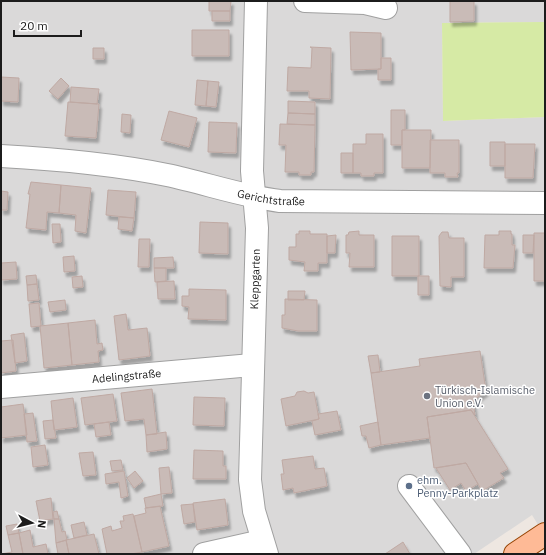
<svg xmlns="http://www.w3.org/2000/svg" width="546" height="555" font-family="'IBM Plex Sans',sans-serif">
<defs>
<filter id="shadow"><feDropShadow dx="2.5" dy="4.5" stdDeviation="1" flood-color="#0004"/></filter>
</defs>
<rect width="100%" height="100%" fill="#eee7e1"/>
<path fill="#dad9d9" d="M1 1H545V22L442 23 443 121 545 117V536L532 515 474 554H1Z"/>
<path fill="#d6eaa5" d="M545 22V117L443 121 442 23Z"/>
<path fill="#c9bbb7" stroke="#bfa9a3" filter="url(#shadow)" d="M209 1H231L230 11H209Z
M450 1H474V21L450 22Z
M212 11H230V21H212Z
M192 30H229V56H192Z
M350 32 381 33V69L351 70Z
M310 47 331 48 330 99 309 98V91H287L288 67 311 68 312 48Z
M93 48H104V59H93Z
M381 58H391V80H378V69H381Z
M1 77 19 78 18 102 1 101Z
M61 78 69 86 58 99 49 91Z
M197 80 208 81 206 106 195 105Z
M208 81 219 82 216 107 206 106Z
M71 87 99 89 97 104 70 102Z
M288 101 315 102V114L288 113Z
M68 102 99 104 96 138 65 136Z
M391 110H405V130H402V145H391Z
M169 111 197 118 189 147 161 140Z
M288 113 315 114V125L287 124Z
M122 114 131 115 130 133 121 132Z
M209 122 237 123 236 153 208 152Z
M280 124 315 125 314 172H311V175H299V172H285L286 145H279Z
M402 130H431L430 168H402Z
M366 134H383V173H374V176H361V173H353V144H366Z
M430 140H459V173H457L458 177H445V173H430Z
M490 142H505V166H490Z
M505 144H535L533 178H505Z
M341 153H353V173H341Z
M31 182 61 185 59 213 47 212 46 230 26 228 30 194H28Z
M61 185 91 188 86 233 75 231 76 215 59 213Z
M108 190 136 192 134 218 106 215Z
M1 191 8 192 7 210H1Z
M119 217 134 218 132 231 118 229Z
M200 222 228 223V254L199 253Z
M52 224H60L61 242 53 243Z
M299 231H310V234H327V263H318V271H304L305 262 289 260V247H296V234H299Z
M359 231V235H374V267H349L350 253H346V235H348L349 232Z
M499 231H511V234H512V245H515L513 268H484L485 235H499Z
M442 232H448L449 238H464V277H451V287L440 286 439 236Z
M534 233H545V281H534Z
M336 235 335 253H327V236Z
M523 235H534L533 253H523Z
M392 236H419V276H392Z
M139 239H150L149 267H138Z
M74 256 75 271 64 272 63 257Z
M173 257 174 268H154V258Z
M16 262 17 279 1 280V263Z
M154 268H166V281L155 282Z
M36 275 37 284 27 285 26 276Z
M82 276 83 287 73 288 72 277Z
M418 276H429V295H418Z
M174 281 175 299H158L157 282Z
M37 284 39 300 28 301 27 285Z
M189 289 226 290V320L188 319 189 307 182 306V296H189Z
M288 291H305L304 300H288Z
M285 299 317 300V331H298L282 328V315H285Z
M65 300 66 310 50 312 48 302Z
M39 303 41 326 31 327 29 304Z
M126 314 128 330 147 328 150 356 119 360 114 316Z
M95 320 97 344 102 343 103 350 98 351 99 362 72 365 68 323Z
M68 323 72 365 44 368 40 326Z
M24 333 27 361 15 363 11 335Z
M13 340 16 371 1 373V341Z
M480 351 486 391 473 401 475 415 471 410 427 417 430 438 381 445 371 373 420 366 419 359Z
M378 355 380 372 371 373 368 356Z
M152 389 157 434 146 435 144 419 125 421 121 393Z
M304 391 308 393 314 392 319 419 286 426 281 399 295 396 297 392Z
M113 394 117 421 85 425 81 398Z
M194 397 225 398 224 426 193 425Z
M73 398 77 427 54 430 51 401Z
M23 404 27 435 1 438V407Z
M471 410 508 469 500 473 504 478 482 491 466 463 434 468 427 417Z
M337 411 341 430 315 435 312 421 319 419 318 414Z
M33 413 37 441 27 442 24 414Z
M53 420 56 438 45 439 43 421Z
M109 422 111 435 96 437 94 424Z
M378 422 381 445 369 448 366 436H362L360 426Z
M166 432 167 449 147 452 146 435Z
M45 445 48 465 33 467 31 447Z
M194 450 223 451V466H226V479H193Z
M93 452 96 475 83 476 79 453Z
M313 456 315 469 324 468 327 486 294 493 293 488 283 490 281 474H284L282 460Z
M121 460 123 470 112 471 110 461Z
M466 463 478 484 466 491 461 483 450 490 436 468Z
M169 467 172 493 161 494 159 468Z
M124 471 128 496 121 498 119 482 106 484 105 474Z
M135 471 143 481 134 488 127 478Z
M161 494 163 506 146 508 144 498Z
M51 498 53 519 40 521 36 501Z
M225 499 228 525 197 530 193 503Z
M193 504 195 522 184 524 181 505Z
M160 506 169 546 142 552 134 516 146 513 145 508Z
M57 511 59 519H54L53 512Z
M133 514 142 552 131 554H107L102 529 111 526 112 531 122 528 120 521H124L123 516Z
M54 519H59L62 532 65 531 67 540 56 543Z
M84 522 87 535 74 538 71 525Z
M17 524 19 533 8 535 6 526Z
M30 530 33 547 46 544 48 554H23L19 533Z
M19 533 23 554H1L12 552 8 535Z
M94 534 99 554H69L66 540Z
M66 540 69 554H58L56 543Z
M403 542 410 554H385Z"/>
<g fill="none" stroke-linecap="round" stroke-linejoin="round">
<g stroke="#a0a0a0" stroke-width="24">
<g id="minor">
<path d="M256 1 252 171 257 228 250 480 254 511 267 554"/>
<path d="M305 1 365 3 386 8"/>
<path id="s1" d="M1 156C57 159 113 164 167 175 205 183 241 196 280 201L545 203"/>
<path id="s2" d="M1 387 252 365"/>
<path d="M409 486 460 554"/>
<path d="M204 554 262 541"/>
</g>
</g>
<g stroke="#944200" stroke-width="24">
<path id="major" d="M515 554 545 534"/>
</g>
<use href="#minor" stroke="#fff" stroke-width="22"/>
<use href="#major" stroke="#feba96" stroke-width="22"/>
</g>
<circle fill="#6b7280" stroke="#fff" stroke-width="1.5" cx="427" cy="396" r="4"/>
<circle fill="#5c6f8a" stroke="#fff" stroke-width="1.5" cx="409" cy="486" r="4"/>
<g text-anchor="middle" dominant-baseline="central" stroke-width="3" stroke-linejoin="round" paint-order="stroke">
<g font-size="11" fill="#1c1c1c" stroke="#fff">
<text stroke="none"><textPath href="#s1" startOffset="274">Gerichtstraße</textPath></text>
<text transform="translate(255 279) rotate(-88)">Kleppgarten</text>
<text stroke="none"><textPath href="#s2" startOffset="126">Adelingstraße</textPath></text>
</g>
<g font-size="11" fill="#5b616d" stroke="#fff" text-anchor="start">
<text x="435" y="390">Türkisch-Islamische<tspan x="435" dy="13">Union e.V.</tspan></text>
</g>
<g font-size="11" fill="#4e5e75" stroke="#fff" text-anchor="start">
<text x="417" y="480">ehm.<tspan x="417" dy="13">Penny-Parkplatz</tspan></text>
</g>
</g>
<rect width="546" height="555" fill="none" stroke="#1c1c1c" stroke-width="4"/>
<g transform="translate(32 523) rotate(97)" stroke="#ffffff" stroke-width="3" paint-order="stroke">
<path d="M0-3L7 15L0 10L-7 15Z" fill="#1c1c1c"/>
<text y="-6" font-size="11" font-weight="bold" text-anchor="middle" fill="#1c1c1c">N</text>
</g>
<path d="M14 30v6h67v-6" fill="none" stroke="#1c1c1c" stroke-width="2"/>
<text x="20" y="30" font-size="12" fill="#1c1c1c" stroke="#ffffff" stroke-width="3" paint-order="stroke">20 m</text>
</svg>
